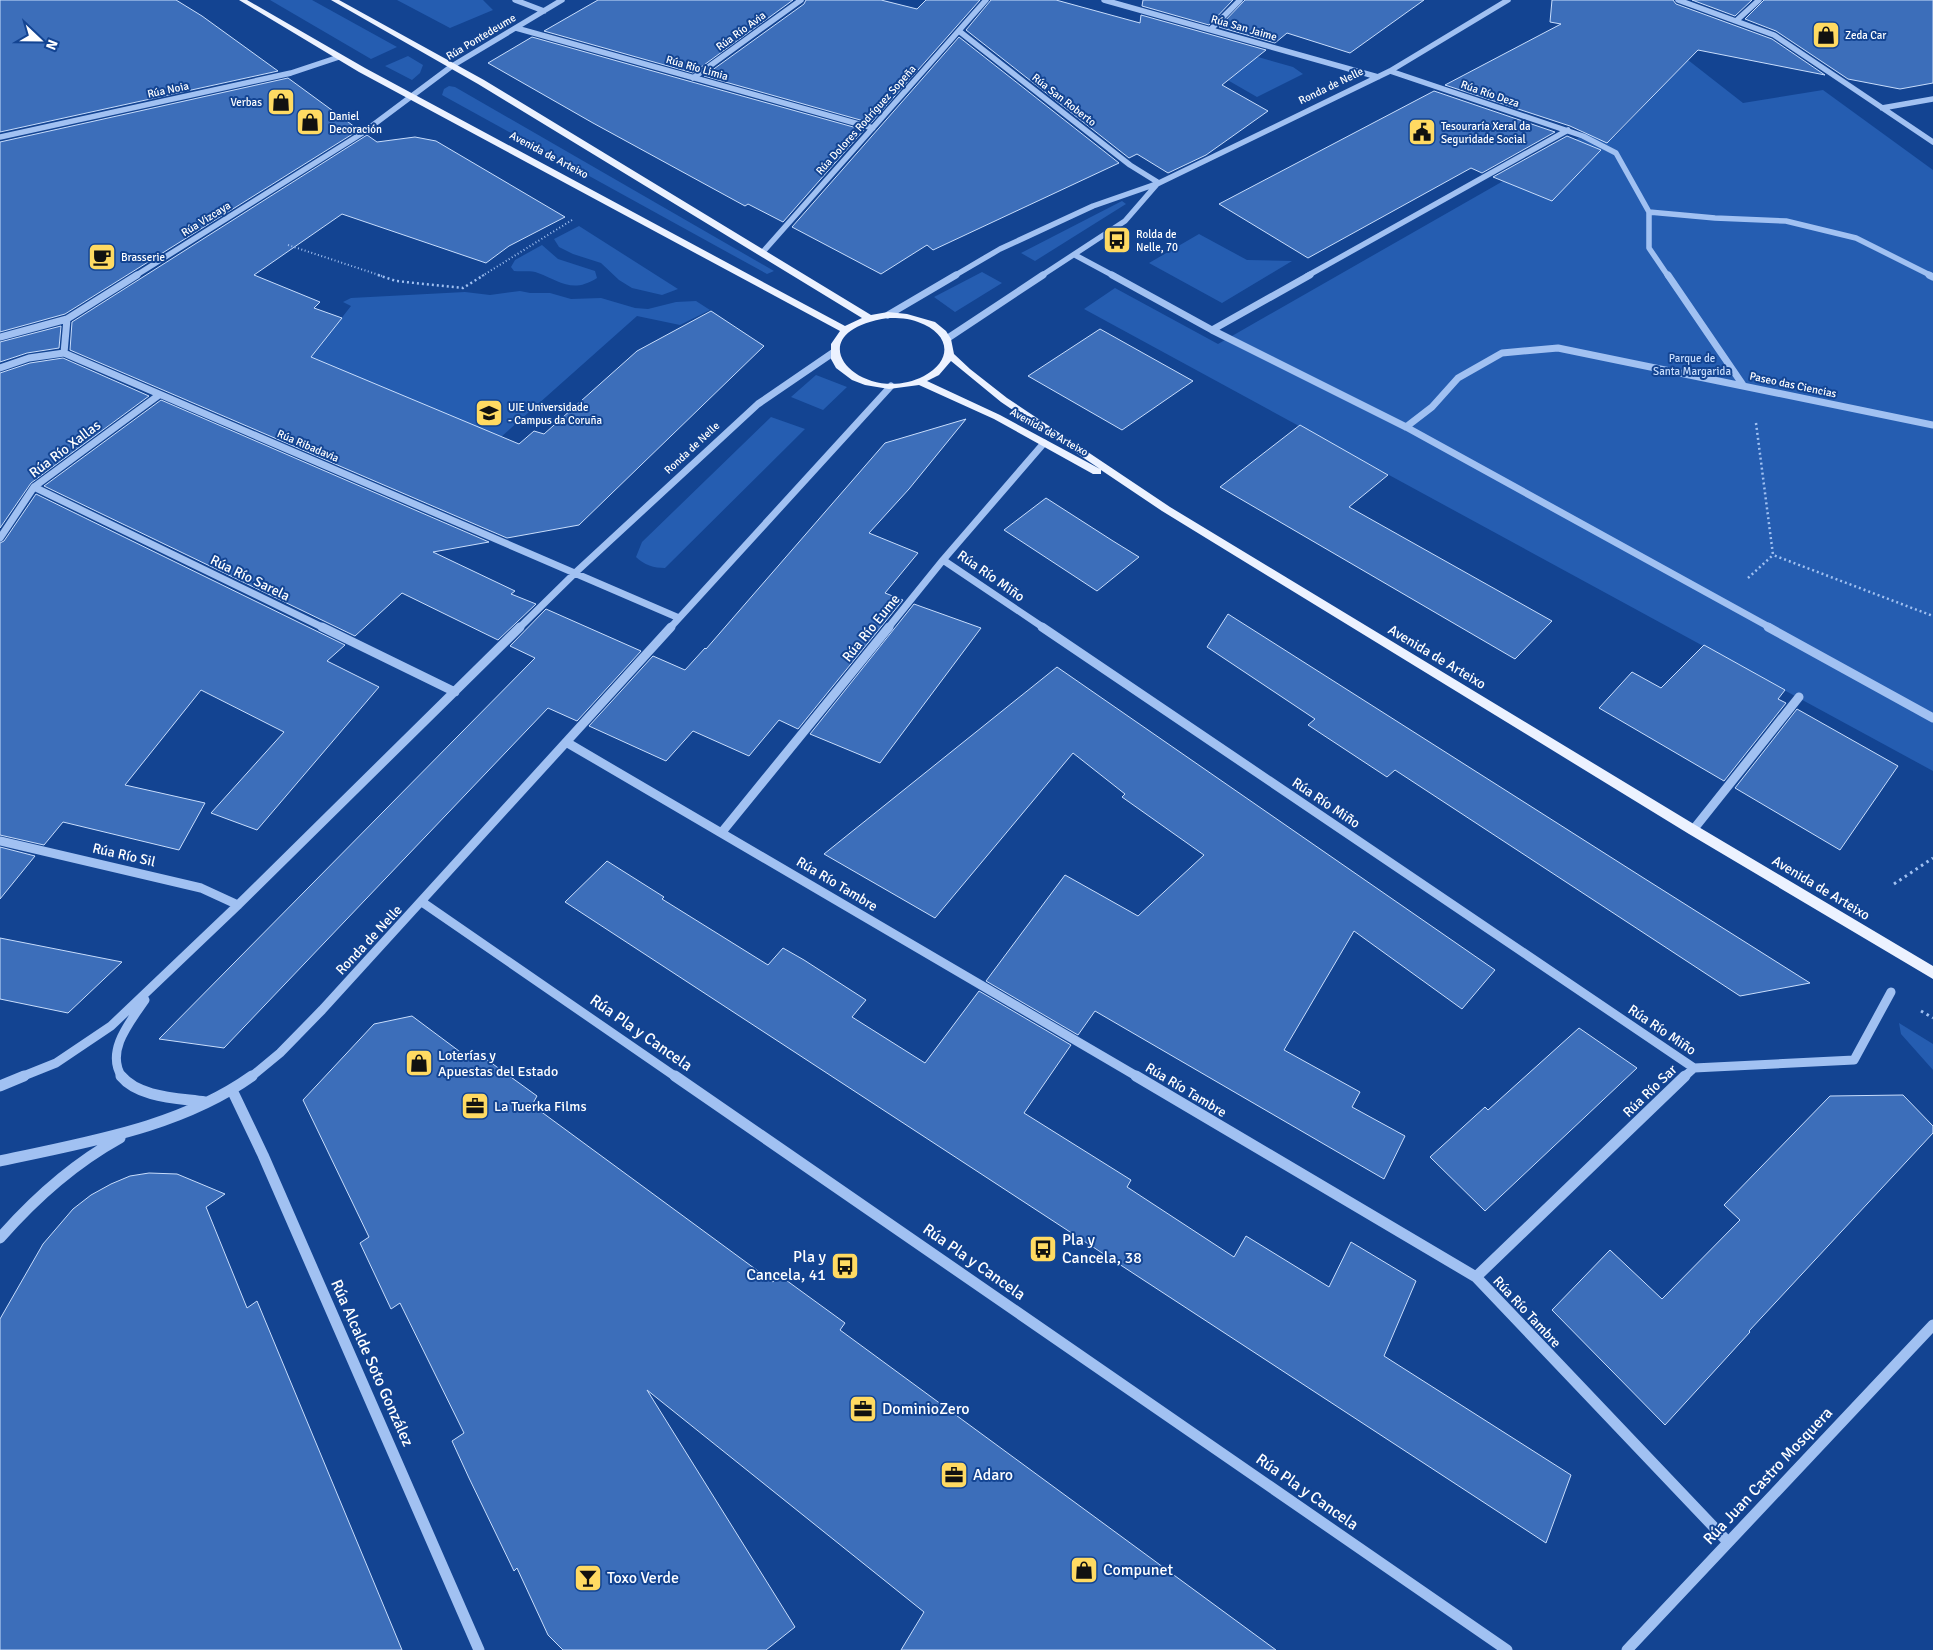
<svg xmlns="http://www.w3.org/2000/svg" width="1933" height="1650" font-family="Signika,sans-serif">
<rect width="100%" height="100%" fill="#134492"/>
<path fill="#255db1" d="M270 0H312L397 47 371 59Z
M397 0H483L493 10 450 28Z
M1209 43 1293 67 1303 74 1257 97 1191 59Z
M408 56 423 65 420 73 412 80 385 66Z
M1688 60 1743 103 1823 90 1933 170V771L1084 309 1115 288 1218 344 1594 129 1615 136Z
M449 86 455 87 774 271 767 274 442 95 444 89Z
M1122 201 1126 204 1035 261 1021 253Z
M579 226 678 289 662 295 632 288 619 280 601 263 573 254 559 247 554 239Z
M1199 234 1247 260 1292 261 1222 303 1149 263Z
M542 245 558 259 595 271 597 278C572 294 560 281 538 273 531 270 522 272 514 271L511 267 515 260Z
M982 272 1002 283 955 312 934 297Z
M520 291 530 293H550L571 299 601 298 635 308 648 309 676 302 696 301 710 310 680 325 637 316 501 437 310 358 351 306 343 302 351 298 465 292 490 295Z
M816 375 847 387 823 410 791 397Z
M771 417 805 429 665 568C654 568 644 565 636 557L642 542Z
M1899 1023 1933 1044V1070L1901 1034Z"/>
<path fill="#3c6eba" stroke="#c8ddfc" d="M0 0H176L202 16 278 71 0 132Z
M598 0H793L693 73 544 31Z
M806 0H881L917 9 926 0H980L871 123 704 76 804 4Z
M991 0H1056L1140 23 1141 15 1266 50 1222 85 1268 111 1206 155 1168 173 1137 154 1129 158 966 30Z
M1143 0H1233L1209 25 1142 6Z
M1245 0H1424L1350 53 1287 33 1275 43 1219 27Z
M1552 0H1673L1676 4 1772 39 1825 75 1698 50 1607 143 1570 126 1445 85 1561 24 1550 22Z
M1692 0H1752L1735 16Z
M1764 0H1933V83L1900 89 1848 79 1776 31 1745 19Z
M532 37 692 82 864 130 783 222 748 204 745 206 593 123 488 63Z
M959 37 1119 163 933 250 927 245 881 274 792 227Z
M288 78 359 130 65 314 0 332V142Z
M1434 91 1555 132 1482 173 1471 168 1308 258 1219 204Z
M367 135 377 142 415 137 436 141 565 217 509 246 486 263 342 214 254 275 320 302 314 308 342 318 311 357 519 444 534 431 544 434 637 351 711 311 764 346 579 525 507 538 70 350 72 322Z
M1567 136 1601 150 1552 201 1493 177Z
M61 326 59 348 27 353 0 362V342Z
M1100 329 1193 381 1122 430 1028 376Z
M63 358 149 396 31 483 0 528V373L30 363Z
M161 400 489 542 433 552 515 591 511 594 536 604 498 640 402 593 355 636 44 486Z
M966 419 909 489 869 533 918 553 885 593 903 600 798 729 779 720 749 756 693 731 666 761 589 726 653 656 685 670 705 648 706 649 885 443Z
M1300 425 1388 475 1349 507 1552 621 1515 659 1220 487Z
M36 494 345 645 327 661 379 687 257 830 211 813 284 732 201 690 125 785 205 803 179 850 63 822 44 845 0 835V543L4 541Z
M1046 498 1113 541 1139 557 1097 591 1004 530Z
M914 604 981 628 880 763 810 734Z
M546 609 641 651 577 721 548 708 224 1048 159 1039 535 658 510 646Z
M1228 614 1642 877 1810 983 1740 996 1395 770 1387 777 1308 725 1315 719 1207 647Z
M1704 645 1785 690 1778 699 1786 703 1724 781 1599 708 1632 672 1661 688Z
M1057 667 1495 970 1462 1009 1354 931 1284 1050 1360 1092 1352 1107 1405 1136 1384 1179 1095 1011 1078 1035 986 981 1065 875 1138 916 1204 855 1122 797 1125 794 1073 753 935 918 824 854Z
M1797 709 1898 766 1840 850 1735 788Z
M0 847 35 856 0 899Z
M607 861 664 897 662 899 768 965 783 948 804 960 866 1000 852 1017 925 1063 979 991 1071 1045 1024 1113 1131 1180 1127 1187 1234 1257 1246 1236 1329 1287 1351 1242 1416 1281 1384 1356 1571 1475 1546 1543 565 902Z
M0 938 122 962 68 1013 0 999Z
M412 1016 471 1060 479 1054 537 1096 532 1105 773 1282 779 1275 845 1323 840 1330 1276 1650H901L924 1612 647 1390 795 1627 766 1650H563L548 1635 517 1568 514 1571 469 1478 452 1441 464 1433 400 1303 391 1309 360 1243 369 1237 303 1100 374 1024Z
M1579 1028 1637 1068 1485 1211 1430 1157 1485 1107 1488 1110Z
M1903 1095 1933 1126V1133L1749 1331 1750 1332 1665 1425 1552 1310 1610 1250 1662 1299 1740 1220 1724 1205 1830 1096Z
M149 1173 177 1174 225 1194 206 1207 247 1308 257 1301 402 1650H0V1319L43 1244 73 1209 91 1195 111 1184 130 1176Z"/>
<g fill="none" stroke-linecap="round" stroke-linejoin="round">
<path stroke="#a1c1f2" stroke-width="2" stroke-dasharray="1 2.5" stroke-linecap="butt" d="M288 245 382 276
M482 276 572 220"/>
<path stroke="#a1c1f2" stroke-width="2.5" stroke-dasharray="2 3" stroke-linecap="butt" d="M378 275 396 281 463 288 484 275
M1756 423 1773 555 1933 616
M1748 578 1773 555"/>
<path stroke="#a1c1f2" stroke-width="3" stroke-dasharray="2.5 4" stroke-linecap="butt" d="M1894 884 1933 858
M1921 1011 1933 1018"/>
<path stroke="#a1c1f2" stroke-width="5.5" d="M515 0 544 11
M1104 0 1378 77
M1678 0 1774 35 1933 142
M1736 21 1759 0
M516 28 873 128
M1211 29 1240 0
M959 31 1130 165 1159 183
M1390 71 1583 136 1616 153 1649 212 1715 218 1786 221 1856 238 1932 276
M693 78 801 0
M1882 108 1933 99
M0 137 291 73 339 57
M1649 212V248L1668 276
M762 253 986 0
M1075 255 1114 276
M135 276 361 134 452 66 562 0
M954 276 1000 249 1093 206 1159 183 1390 71 1508 0
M1041 276 1125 221 1158 183
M1307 276 1568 130"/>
<path stroke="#a1c1f2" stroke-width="7" d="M1112 275 1212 330 1310 275
M1668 275 1743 385
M1929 275 1933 277
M888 315 956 275
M67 319 64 353 679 618
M1212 330 1406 427 1771 628
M0 337 67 319 137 275
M948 338 1043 275
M0 368 29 358 64 353
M1406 427 1432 407 1458 378 1502 353 1558 348 1933 425
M34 487 324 628
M0 538 34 487 159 395
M943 560 1044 628
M519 628 575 573 758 404 834 352
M670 628 891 386
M888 628 943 560 1044 443"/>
<path stroke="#a1c1f2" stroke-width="9" d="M322 627 455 692
M1042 627 1694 1068
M1768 627 1933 718
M566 742 1138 1077
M1693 830 1799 697
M722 832 889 627
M0 841 201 888 238 905
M422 902 676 1077
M21 1077 56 1063 111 1026 238 905 520 627
M122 1077C105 1051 130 1022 145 1000
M251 1077 280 1053 322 1010 671 627
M1684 1077 1694 1068 1854 1060 1891 992"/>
<path stroke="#a1c1f2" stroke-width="11" d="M121 1076C139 1098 179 1098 205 1102
M675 1076 1507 1650
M1136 1076 1476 1277 1728 1542
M0 1086 24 1076
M232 1090 263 1155 479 1650
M0 1161C86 1142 179 1128 252 1076
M0 1238C35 1198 73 1164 120 1138
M1476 1277 1685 1076
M1627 1650 1933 1325"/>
<path fill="#ecf2ff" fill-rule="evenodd" d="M239 0H247L365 68 845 326 862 318 478 84 331 0H339L484 80 871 315 888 312 907 314 935 322 946 331 951 339 954 354 970 369 1007 398 1170 507 1697 826 1933 966V979L1689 834 1162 511 1101 470V474H1093L994 419 919 385 889 389 865 385 852 380 836 368 831 359V344L840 331 359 72ZM888 318C898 318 909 318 918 322 950 333 954 360 924 376 862 408 790 333 888 318ZM951 361 1001 402 1100 469 1000 415 927 381 939 375Z"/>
</g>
<defs>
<g id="shop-square" transform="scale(1.4375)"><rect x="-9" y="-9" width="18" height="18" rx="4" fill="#ffda62" stroke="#134492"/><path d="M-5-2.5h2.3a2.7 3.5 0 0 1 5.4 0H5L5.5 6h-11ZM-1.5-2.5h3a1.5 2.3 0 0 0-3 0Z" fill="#111"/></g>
<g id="civic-square" transform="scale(1.4375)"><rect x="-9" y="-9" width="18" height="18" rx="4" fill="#ffda62" stroke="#134492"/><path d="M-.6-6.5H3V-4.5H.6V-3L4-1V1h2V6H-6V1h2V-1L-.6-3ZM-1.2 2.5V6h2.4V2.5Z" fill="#111"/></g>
<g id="bus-square" transform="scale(1.4375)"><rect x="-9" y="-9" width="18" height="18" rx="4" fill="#ffda62" stroke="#134492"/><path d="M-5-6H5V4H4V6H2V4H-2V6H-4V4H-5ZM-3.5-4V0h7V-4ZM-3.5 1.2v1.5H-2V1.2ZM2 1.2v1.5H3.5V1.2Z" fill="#111"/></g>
<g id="cafe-square" transform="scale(1.4375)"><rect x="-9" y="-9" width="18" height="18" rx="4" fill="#ffda62" stroke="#134492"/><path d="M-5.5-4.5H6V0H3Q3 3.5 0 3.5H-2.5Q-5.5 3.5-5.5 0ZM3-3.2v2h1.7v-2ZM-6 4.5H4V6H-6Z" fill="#111"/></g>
<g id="university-square" transform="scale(1.4375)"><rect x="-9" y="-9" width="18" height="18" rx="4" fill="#ffda62" stroke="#134492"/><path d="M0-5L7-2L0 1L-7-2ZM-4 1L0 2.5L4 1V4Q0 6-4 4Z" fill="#111"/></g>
<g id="office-square" transform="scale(1.4375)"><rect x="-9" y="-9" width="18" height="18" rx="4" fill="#ffda62" stroke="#134492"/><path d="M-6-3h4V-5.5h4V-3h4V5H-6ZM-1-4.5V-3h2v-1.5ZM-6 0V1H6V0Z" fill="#111"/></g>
<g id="bar-square" transform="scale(1.4375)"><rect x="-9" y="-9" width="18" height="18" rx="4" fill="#ffda62" stroke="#134492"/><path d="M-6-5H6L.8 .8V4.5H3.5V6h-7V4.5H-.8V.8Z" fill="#111"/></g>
</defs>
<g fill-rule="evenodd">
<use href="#shop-square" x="1826" y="35"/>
<use href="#shop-square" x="281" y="102"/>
<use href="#shop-square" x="310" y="122"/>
<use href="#civic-square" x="1422" y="132"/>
<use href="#bus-square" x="1117" y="240"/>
<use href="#cafe-square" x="102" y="257"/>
<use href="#university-square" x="489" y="413"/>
<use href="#shop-square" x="419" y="1063"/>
<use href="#office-square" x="475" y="1106"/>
<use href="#bus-square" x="1043" y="1249"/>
<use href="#bus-square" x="845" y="1266"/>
<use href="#office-square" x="863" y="1409"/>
<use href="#office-square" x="954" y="1475"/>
<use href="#shop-square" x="1084" y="1570"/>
<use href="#bar-square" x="588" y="1578"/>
</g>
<g text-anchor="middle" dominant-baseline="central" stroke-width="4" stroke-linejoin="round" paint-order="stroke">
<g font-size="11" fill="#fff" stroke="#134492">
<text transform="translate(1244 28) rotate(16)">Rúa San Jaime</text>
<text transform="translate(741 31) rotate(-36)">Rúa Río Avia</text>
<text transform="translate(481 37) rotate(-31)">Rúa Pontedeume</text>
<text transform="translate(697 68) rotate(16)">Rúa Río Limia</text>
<text transform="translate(1331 86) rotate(-26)">Ronda de Nelle</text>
<text transform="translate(168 90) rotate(-12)">Rúa Noia</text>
<text transform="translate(1490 94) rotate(19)">Rúa Río Deza</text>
<text transform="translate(1064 100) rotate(38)">Rúa San Roberto</text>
<text transform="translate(866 120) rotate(-48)">Rúa Dolores Rodríguez Sopeña</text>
<text transform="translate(549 155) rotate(28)">Avenida de Arteixo</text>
<text transform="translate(206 219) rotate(-32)">Rúa Vizcaya</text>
<text transform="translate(1793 385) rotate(12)">Paseo das Ciencias</text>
<text transform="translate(1049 432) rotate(29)">Avenida de Arteixo</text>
<text transform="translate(308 446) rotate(23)">Rúa Ribadavia</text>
<text transform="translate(692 448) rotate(-43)">Ronda de Nelle</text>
</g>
<g font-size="11" fill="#fff" stroke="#134492" text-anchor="start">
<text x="1845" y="35">Zeda Car</text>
<text x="262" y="102" text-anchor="end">Verbas</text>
<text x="329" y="116">Daniel<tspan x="329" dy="13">Decoración</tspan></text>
<text x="1441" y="126">Tesouraría Xeral da<tspan x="1441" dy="13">Seguridade Social</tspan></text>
<text x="1136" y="234">Rolda de<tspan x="1136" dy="13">Nelle, 70</tspan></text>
<text x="121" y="257">Brasserie</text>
<text x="508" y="407">UIE Universidade<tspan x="508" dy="13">- Campus da Coruña</tspan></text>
</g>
<g font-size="11" fill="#c8ddfc" stroke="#134492">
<text x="1692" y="358">Parque de<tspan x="1692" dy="13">Santa Margarida</tspan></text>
</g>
<g font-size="14" fill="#fff" stroke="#134492">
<text transform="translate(65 449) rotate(-37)">Rúa Río Xallas</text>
<text transform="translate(991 576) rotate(35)">Rúa Río Miño</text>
<text transform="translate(250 578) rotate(26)">Rúa Río Sarela</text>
<text transform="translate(871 628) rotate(-51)">Rúa Río Eume</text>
<text transform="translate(1437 657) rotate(31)">Avenida de Arteixo</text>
<text transform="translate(1326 803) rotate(34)">Rúa Río Miño</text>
<text transform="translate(124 855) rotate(13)">Rúa Río Sil</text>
<text transform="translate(837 884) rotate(31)">Rúa Río Tambre</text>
<text transform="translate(1821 888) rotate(31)">Avenida de Arteixo</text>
<text transform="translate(369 940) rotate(-47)">Ronda de Nelle</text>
<text transform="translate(1662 1030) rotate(34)">Rúa Río Miño</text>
<text transform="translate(1186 1090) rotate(31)">Rúa Río Tambre</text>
<text transform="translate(1650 1091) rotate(-44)">Rúa Río Sar</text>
<text transform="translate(1527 1312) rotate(47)">Rúa Río Tambre</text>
</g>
<g font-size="14" fill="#fff" stroke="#134492" text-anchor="start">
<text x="438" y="1055">Loterías y<tspan x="438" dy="16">Apuestas del Estado</tspan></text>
<text x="494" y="1106">La Tuerka Films</text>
</g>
<g font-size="16" fill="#fff" stroke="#134492">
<text transform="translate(641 1033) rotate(35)">Rúa Pla y Cancela</text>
<text transform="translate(974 1262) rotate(35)">Rúa Pla y Cancela</text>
<text transform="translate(372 1363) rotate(66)">Rúa Alcalde Soto González</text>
<text transform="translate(1768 1476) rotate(-47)">Rúa Juan Castro Mosquera</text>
<text transform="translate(1307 1492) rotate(35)">Rúa Pla y Cancela</text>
</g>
<g font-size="16" fill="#fff" stroke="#134492" text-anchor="start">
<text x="1062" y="1240">Pla y<tspan x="1062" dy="18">Cancela, 38</tspan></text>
<text x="826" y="1257" text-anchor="end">Pla y<tspan x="826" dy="18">Cancela, 41</tspan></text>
<text x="882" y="1409">DominioZero</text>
<text x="973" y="1475">Adaro</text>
<text x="1103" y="1570">Compunet</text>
<text x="607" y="1578">Toxo Verde</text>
</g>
</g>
<g transform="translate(40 40) rotate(112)" stroke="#134492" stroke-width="4" paint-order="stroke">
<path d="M0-4L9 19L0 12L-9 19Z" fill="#ffffff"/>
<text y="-8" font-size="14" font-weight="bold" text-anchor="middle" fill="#ffffff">N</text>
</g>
</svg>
